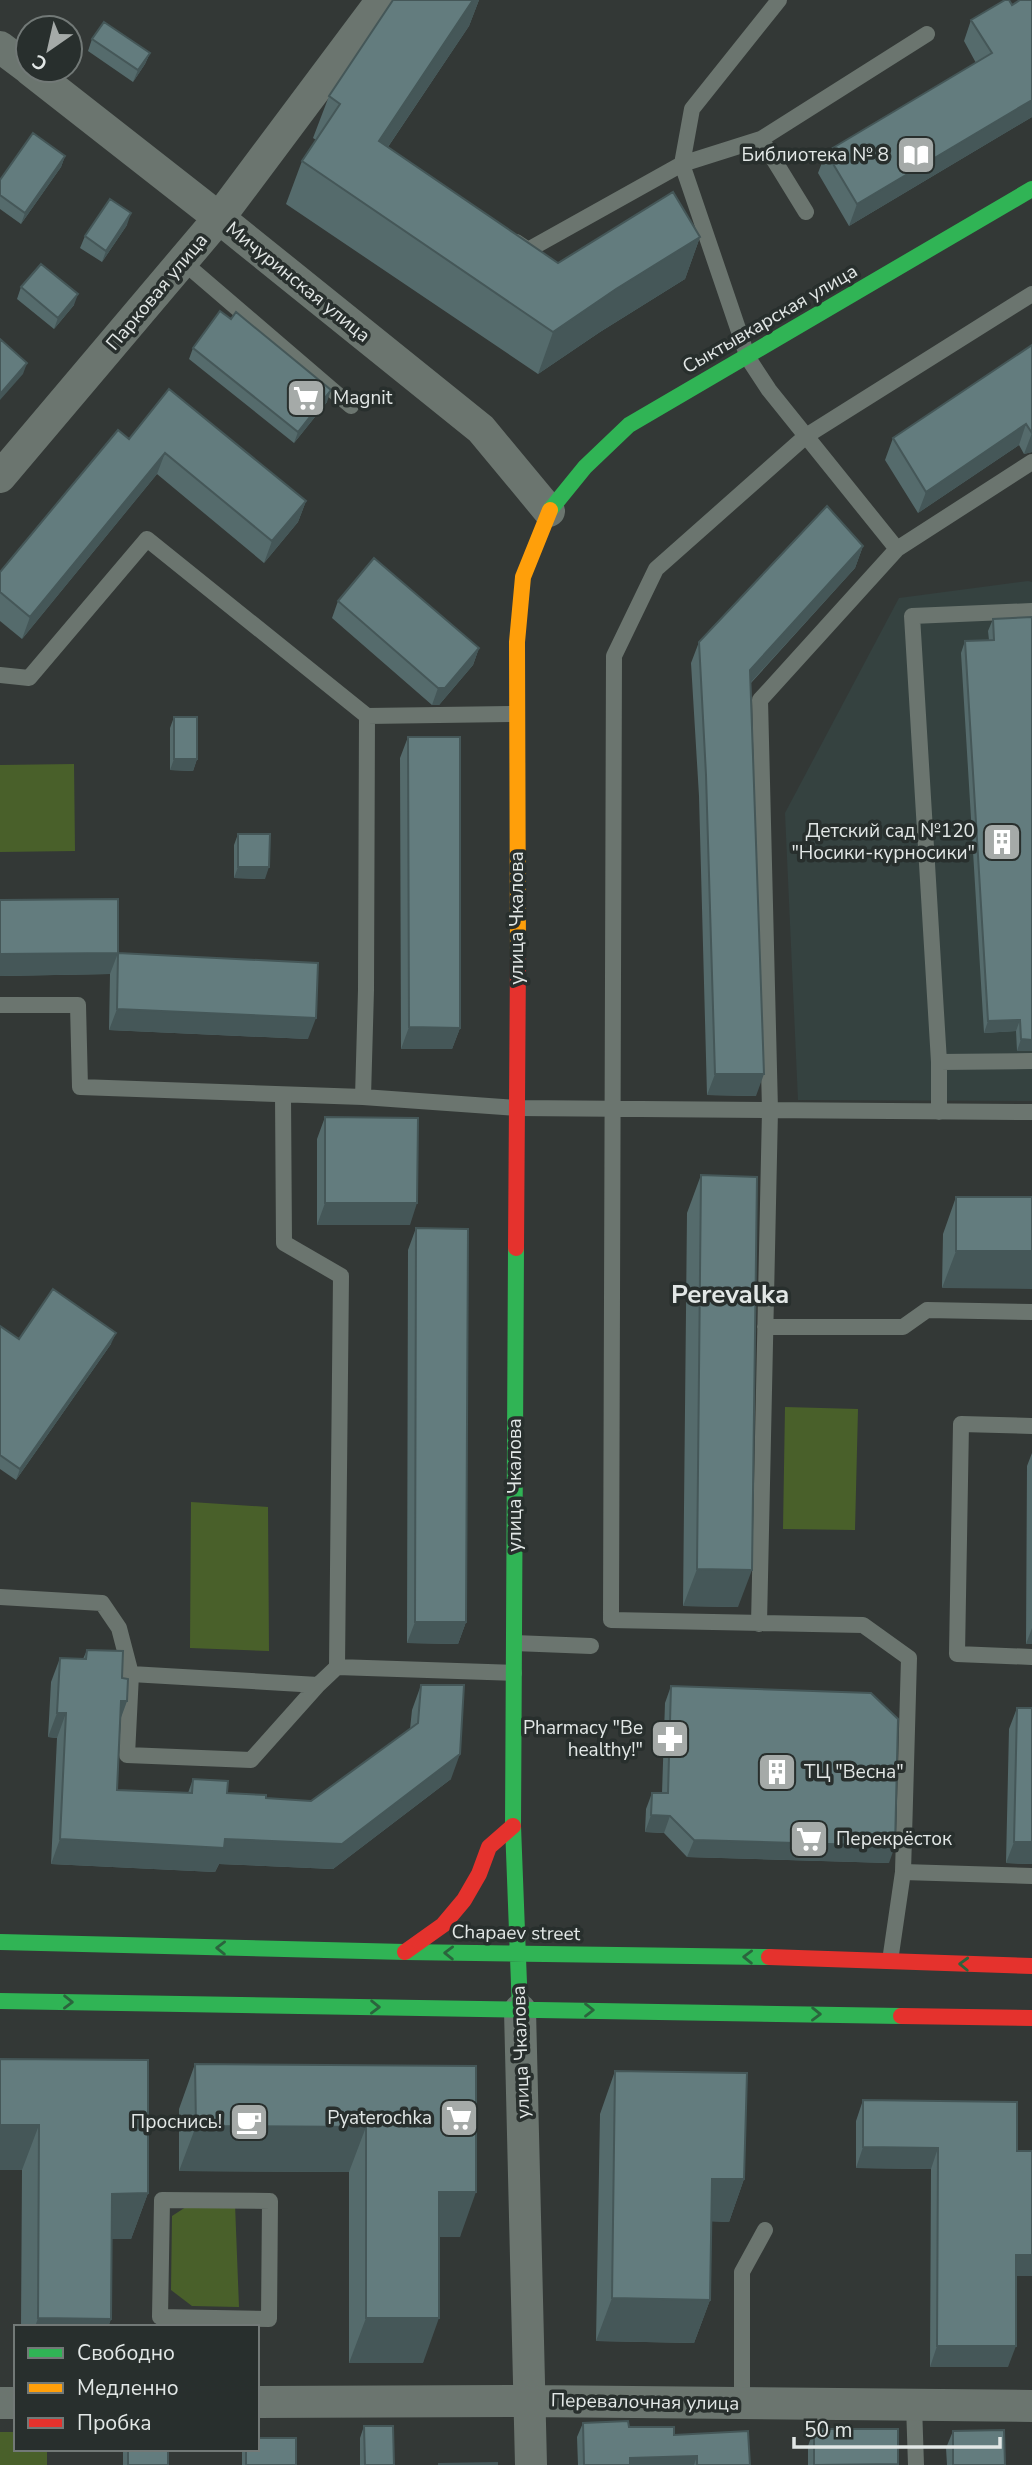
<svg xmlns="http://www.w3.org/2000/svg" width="1032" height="2465" font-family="'Nunito Sans',sans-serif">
<rect width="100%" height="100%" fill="#333836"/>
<path fill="#354240" d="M1028 581 1032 582V1101L798 1100 785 813 899 598Z"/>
<path fill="#49602a" d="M74 764 75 851 0 852V765Z
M785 1407 858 1409 855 1530 783 1529Z
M191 1502 268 1507 269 1651 190 1648Z
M192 2203 235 2204 239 2307 192 2306 171 2290 172 2216Z
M0 2432H16V2449H47V2465H0Z"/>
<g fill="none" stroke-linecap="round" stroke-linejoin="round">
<path stroke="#6b756f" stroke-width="16" d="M779 0 692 109 682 164 748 358 769 390 897 549
M761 139 806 212
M516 242 528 250 682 164 761 139 927 34
M182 261 351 406
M0 675 29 678 147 539 367 716
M0 1005H78L80 1087 363 1097 517 1108 1032 1112
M939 1062 1032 1061
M283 1095 284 1243 341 1276 337 1667
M363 1097 366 990 367 716 516 714
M939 1112V1062L912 616 1032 611
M765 1327H903L927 1310 1032 1312
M1032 1426 961 1424 957 1654 1032 1657
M0 1597 102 1603 119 1628 131 1674 127 1755 251 1760 318 1685 337 1667 514 1673
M759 1624 770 1110 760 700 897 549 1032 462
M514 1643 591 1646
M131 1674 318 1685
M903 1872 909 1658 863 1625 611 1620 614 656 656 569 806 436 1032 294
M890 1961 903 1872 1032 1876
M162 2200 270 2201 269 2319 160 2317Z
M742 2403V2272L765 2230
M914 2405 916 2465"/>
<path stroke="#6b756f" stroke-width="32" d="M0 47 28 68
M30 70 219 218 481 429 549 511
M0 477 219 218 382 0
M520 2010 531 2465
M257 2402 529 2401 1032 2406
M0 2403H16"/>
<path stroke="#30b455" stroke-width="16" d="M550 510 585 467 629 425 1032 189
M516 1248 513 1826 520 2010
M0 1942 405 1952 769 1957
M0 2001 901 2016"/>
<path stroke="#ff9f0a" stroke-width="16" d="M518 958 517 642 523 577 550 510"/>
<path stroke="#e5322d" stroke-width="16" d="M516 1248 518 958
M405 1952 443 1925 464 1900 479 1874 489 1847 513 1826
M769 1957 1032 1966
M901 2016 1032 2018"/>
</g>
<path fill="#556b6c" d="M393 0H479L469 26 388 147 558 263 700 237 685 279 600 332 538 374 286 204 302 161 316 140 313 138 329 96Z
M1012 5 1032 117 849 226 818 173 826 152 976 63 964 41 971 20Z
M92 39 150 53 145 64 133 82 88 51Z
M65 156 61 167 21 224 0 209V180Z
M127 225 102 262 80 248 85 236Z
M21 287 74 305 54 329 17 299Z
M1032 345V452L1024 454 1019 445 918 513 885 460 893 438Z
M193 348 327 402 294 443 189 359Z
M129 439 306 501 298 522 264 563 157 474 22 639 0 621V572Z
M863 546 855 568 751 683 756 1096 707 1095 699 796 691 663 699 642Z
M338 601 479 648 473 665 439 705H432L332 618Z
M1032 617V1051H1017L1016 1031 984 1033 961 653 965 641 989 640 988 631 993 619Z
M174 717 197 759 193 771 170 770V728Z
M408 737 460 1028 452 1049H401L400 758Z
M238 834 265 879 234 878V845Z
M0 900 118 953 308 1039 109 1030 110 974 0 976Z
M325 1117 410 1225H317V1139Z
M701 1175 738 1607 683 1606 687 1213Z
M956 1197H1032L942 1288 943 1234Z
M416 1228 466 1622 458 1644 407 1643 408 1250Z
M0 1326 19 1339 111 1344 16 1480 0 1469Z
M1032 1453V1644H1026L1027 1466Z
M87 1650 122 1678 127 1701 120 1719 117 1790 188 1793 193 1779 227 1793 266 1798 311 1801 410 1729 412 1710 421 1685 451 1779 333 1869 219 1864 215 1872 51 1864 57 1738 48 1737 51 1682 60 1658 83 1659Z
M671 1686 889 1863 687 1857 664 1833 645 1832 646 1809 652 1793H662L665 1703Z
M1017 1708H1032V1864L1006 1863 1009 1729Z
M0 2059 148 2193 131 2239H111V2319L108 2327H21L22 2170H0Z
M195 2064 476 2066 460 2237H439L423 2363H349V2172L179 2171V2109Z
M615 2071 744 2179 729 2222 711 2221 710 2300 694 2343 596 2341 600 2114Z
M863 2100 1017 2102 1016 2276 1008 2367H930L931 2169 856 2168V2121Z
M583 2423 629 2427 674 2435 750 2465H578L577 2437Z
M364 2426 394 2465H360V2438Z
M814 2429 898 2465H808V2446Z
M953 2431 1005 2465H947L946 2448Z
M123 2449H168V2465H123Z
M242 2449H257L296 2465H242Z"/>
<path fill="#455758" d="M473 0H479L469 26 363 184 379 141Z
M150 53 145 64 133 82 138 70Z
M1032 100V117L849 226 857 204Z
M65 156 61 167 21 224 25 213Z
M131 213 127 225 102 262 106 251Z
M700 237 685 279 600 332 538 374 553 332 616 289Z
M78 294 74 305 54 329 58 318Z
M27 363 23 374 0 400V394Z
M331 390 327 402 294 443 298 432Z
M1026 424 1019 445 918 513 926 492Z
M1032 433V452L1024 454Z
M165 453 157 474 22 639 30 617Z
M306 501 298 522 264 563 272 541Z
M863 546 855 568 742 692 750 670Z
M479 648 473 665 439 705H432L438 688Z
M174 759H197L193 771 170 770Z
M238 867H269L265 879 234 878Z
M118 953 110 974 0 976V954Z
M117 1009 316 1018 308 1039 109 1030Z
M1020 1020 1016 1031 984 1033 988 1021Z
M409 1027 460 1028 452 1049H401Z
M1021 1039 1032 1040V1051H1017Z
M715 1074H764L756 1096 707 1095Z
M325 1203H417L410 1225H317Z
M956 1251H1032V1289L942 1288Z
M116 1333 111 1344 16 1480 20 1469Z
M697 1569 752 1570 738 1607 683 1606Z
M415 1622H466L458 1644 407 1643Z
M1032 1628V1644H1026Z
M121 1701H127L118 1726Z
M57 1713H66L57 1738 48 1737Z
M460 1754 451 1779 333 1869 219 1864 215 1872 51 1864 60 1839H225Z
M651 1815 670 1816 664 1833 645 1832Z
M694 1840 895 1846 889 1863 687 1857Z
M1014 1842H1032V1864L1006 1863Z
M0 2125H39L22 2170H0Z
M196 2126 366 2127 349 2172 179 2171Z
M863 2147 938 2148 931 2169 856 2168Z
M712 2179H744L729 2222 696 2221Z
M439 2192H476L460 2237H423Z
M148 2193 131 2239H95L112 2194Z
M1016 2255H1032V2276H1009Z
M612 2298 710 2300 694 2343 596 2341Z
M38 2318 111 2319 108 2327H35Z
M366 2318H439L423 2363H349Z
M937 2346H1016L1008 2367H930Z
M697 2456 694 2465H627L630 2458Z"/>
<path fill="#637c7e" stroke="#455758" stroke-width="2" d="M393 0H473L379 141 558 263 673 192 700 237 616 289 553 332 302 161 340 104 329 96Z
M1005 0H1009L1012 5 1020 0H1032V100L857 204 826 152 992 53 971 20Z
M104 22 150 53 138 70 92 39Z
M33 133 65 156 25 213 0 195V180Z
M110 199 131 213 106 251 85 236Z
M41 264 78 294 58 318 21 287Z
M220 311 231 319 236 312 331 390 298 432 193 348Z
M0 339 27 363 0 394Z
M1032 345V433L1026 424 926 492 893 438Z
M169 389 306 501 272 541 165 453 30 617 0 592V572L118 430 129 439Z
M827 506 863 546 750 670 764 1074H715L706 775 699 642Z
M374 558 479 648 445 688H438L338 601Z
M1032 617V1040L1021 1039 1020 1020 988 1021 965 641 994 640 993 619Z
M174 717H197V759H174Z
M408 737H460V1028L409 1027Z
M238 834H270L269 867H238Z
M118 899V953L0 954V900Z
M118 953 318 963 316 1018 117 1009Z
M325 1117 418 1118 417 1203H325Z
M701 1175 757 1177 752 1570 697 1569Z
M956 1197H1032V1251H956Z
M416 1228 468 1229 466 1622H415Z
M53 1289 116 1333 20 1469 0 1455V1326L19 1339Z
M87 1650 123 1651 122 1678 128 1679 127 1701H121L117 1790 192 1793 193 1779 228 1781 227 1793 266 1795V1798L311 1801 418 1723 421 1685H464L460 1754 342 1844 225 1839 224 1848 60 1839 66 1713H57L60 1658 86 1659Z
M671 1686 871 1693 898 1719 895 1846 694 1840 670 1816 651 1815 652 1793H668Z
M1017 1708H1032V1842H1014Z
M0 2059 148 2060V2193L112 2194 111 2319 38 2318 39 2125H0Z
M195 2064 476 2066V2192H439V2318H366V2127L196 2126Z
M615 2071 747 2073 744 2179H712L710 2300 612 2298Z
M863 2100 1017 2102V2151H1032V2255H1016V2346H937L938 2148 863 2147Z
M628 2421 629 2427H674V2435L748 2431 750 2465H697V2456L630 2458V2465H584L583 2423Z
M364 2426H393L394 2465H365Z
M814 2429H898V2464L814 2465Z
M1004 2430 1005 2465H953V2431Z
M257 2438H296V2465H246V2449H257Z
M128 2449H168V2465H128Z
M497 2463V2465H439V2464Z"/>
<defs><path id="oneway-chevron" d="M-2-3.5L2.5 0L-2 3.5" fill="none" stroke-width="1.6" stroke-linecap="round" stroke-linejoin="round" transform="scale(1.75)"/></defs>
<g stroke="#2b643d">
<use href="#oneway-chevron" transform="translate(221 1948) rotate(-179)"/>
<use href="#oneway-chevron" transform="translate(449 1953) rotate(-179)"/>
<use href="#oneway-chevron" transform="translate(748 1957) rotate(-179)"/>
<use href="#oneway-chevron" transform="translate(964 1964) rotate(-178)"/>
<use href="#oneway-chevron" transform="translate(68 2002) rotate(1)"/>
<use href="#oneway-chevron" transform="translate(375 2007) rotate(1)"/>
<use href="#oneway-chevron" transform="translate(589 2010)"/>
<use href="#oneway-chevron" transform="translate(816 2014) rotate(1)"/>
</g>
<defs>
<g id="library-square" transform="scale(2.0125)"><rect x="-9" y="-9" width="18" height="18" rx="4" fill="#a5aaa8" stroke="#282f2d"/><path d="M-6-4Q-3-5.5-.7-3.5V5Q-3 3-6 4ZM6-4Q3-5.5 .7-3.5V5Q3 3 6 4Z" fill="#fff"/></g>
<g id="supermarket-square" transform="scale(2.0125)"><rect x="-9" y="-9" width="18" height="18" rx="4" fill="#a5aaa8" stroke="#282f2d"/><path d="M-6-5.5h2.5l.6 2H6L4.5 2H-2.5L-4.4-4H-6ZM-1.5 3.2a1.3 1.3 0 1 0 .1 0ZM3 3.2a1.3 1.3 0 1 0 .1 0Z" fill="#fff"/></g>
<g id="building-square" transform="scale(2.0125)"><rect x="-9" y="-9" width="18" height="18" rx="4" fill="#a5aaa8" stroke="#282f2d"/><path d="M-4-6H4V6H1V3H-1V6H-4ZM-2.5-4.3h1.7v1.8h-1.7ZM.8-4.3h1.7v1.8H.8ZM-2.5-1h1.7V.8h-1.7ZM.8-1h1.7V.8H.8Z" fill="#fff"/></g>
<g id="pharmacy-square" transform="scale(2.0125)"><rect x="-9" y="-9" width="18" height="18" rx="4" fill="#a5aaa8" stroke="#282f2d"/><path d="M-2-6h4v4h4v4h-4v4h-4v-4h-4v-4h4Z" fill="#fff"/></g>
<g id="cafe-square" transform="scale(2.0125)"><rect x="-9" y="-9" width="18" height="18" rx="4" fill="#a5aaa8" stroke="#282f2d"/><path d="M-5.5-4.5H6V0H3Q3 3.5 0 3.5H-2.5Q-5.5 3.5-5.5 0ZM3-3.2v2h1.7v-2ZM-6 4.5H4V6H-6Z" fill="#fff"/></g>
</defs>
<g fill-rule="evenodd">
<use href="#library-square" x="916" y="155"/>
<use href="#supermarket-square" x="306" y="398"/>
<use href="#building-square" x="1002" y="842"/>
<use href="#pharmacy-square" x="670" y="1739"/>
<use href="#building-square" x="777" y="1772"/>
<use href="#supermarket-square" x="809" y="1839"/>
<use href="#supermarket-square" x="459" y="2118"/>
<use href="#cafe-square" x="249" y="2122"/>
</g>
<g text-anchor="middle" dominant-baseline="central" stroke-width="7" stroke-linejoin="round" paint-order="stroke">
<g font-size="19" fill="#e2e7e6" stroke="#282f2d" text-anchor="end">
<text x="889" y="155">Библиотека № 8</text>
<text x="333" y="398" text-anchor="start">Magnit</text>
<text x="975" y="831">Детский сад №120<tspan x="975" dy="22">"Носики-курносики"</tspan></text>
<text x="643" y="1728">Pharmacy "Be<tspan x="643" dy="22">healthy!"</tspan></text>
<text x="804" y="1772" text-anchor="start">ТЦ "Весна"</text>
<text x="836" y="1839" text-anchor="start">Перекрёсток</text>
<text x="432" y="2118">Pyaterochka</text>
<text x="222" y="2122">Проснись!</text>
</g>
<g font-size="19" fill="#e2e7e6" stroke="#282f2d">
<text transform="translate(298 282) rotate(39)">Мичуринская улица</text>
<text transform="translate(157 292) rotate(-50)">Парковая улица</text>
<text transform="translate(770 319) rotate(-30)">Сыктывкарская улица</text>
<text transform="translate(517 918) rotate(-90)">улица Чкалова</text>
<text transform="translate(515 1485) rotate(-90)">улица Чкалова</text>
<text transform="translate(516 1933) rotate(1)">Chapaev street</text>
<text transform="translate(521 2052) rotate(-92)">улица Чкалова</text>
<text transform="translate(645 2402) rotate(1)">Перевалочная улица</text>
</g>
<g font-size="26" font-weight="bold" fill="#e2e7e6" stroke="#282f2d">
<text x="730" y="1294">Perevalka</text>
</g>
</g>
<rect x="14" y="2325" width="245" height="126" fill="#282f2d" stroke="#727977" stroke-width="2"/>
<rect x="28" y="2348" width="35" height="10" fill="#30b455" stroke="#727977" stroke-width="2"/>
<text x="77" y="2360" font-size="21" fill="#e2e7e6">Свободно</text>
<rect x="28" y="2383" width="35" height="10" fill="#ff9f0a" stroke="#727977" stroke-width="2"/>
<text x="77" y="2395" font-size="21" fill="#e2e7e6">Медленно</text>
<rect x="28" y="2418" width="35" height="10" fill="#e5322d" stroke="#727977" stroke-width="2"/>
<text x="77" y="2430" font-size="21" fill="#e2e7e6">Пробка</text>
<g transform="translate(49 49) rotate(214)"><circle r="33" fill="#282f2d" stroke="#727977" stroke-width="2"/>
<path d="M0-5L12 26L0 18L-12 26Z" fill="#a5aaa8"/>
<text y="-10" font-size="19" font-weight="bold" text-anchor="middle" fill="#e2e7e6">С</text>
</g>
<path d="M794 2437v10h206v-10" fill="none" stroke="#e2e7e6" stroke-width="3.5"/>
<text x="804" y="2437" font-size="21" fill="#e2e7e6" stroke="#282f2d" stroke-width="5" paint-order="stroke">50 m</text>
</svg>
